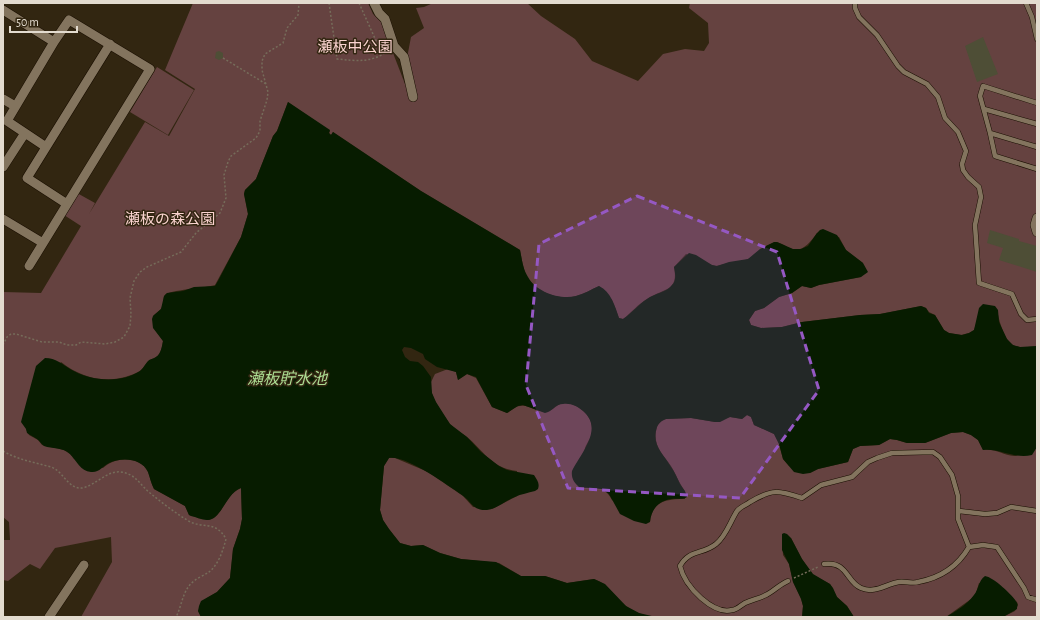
<svg xmlns="http://www.w3.org/2000/svg" width="1040" height="620" font-family="'Alegreya Sans','Noto Sans JP',sans-serif">
<rect width="100%" height="100%" fill="#322611"/>
<path fill="#654240" d="M193 3H368L373 14 381 22 405 84 413 80 407 58 411 37 424 28 416 8 424 7 433 3H527L541 16 575 39 592 61 638 81 663 54 685 49 704 51 709 43 708 23 689 8 690 3H1037V346C1030 347 1022 348 1015 346 1004 342 999 320 997 310L977 321 974 330 969 333 961 335 949 333 944 330 935 315 929 312 926 308 921 306 880 314 860 315 802 322 782 327 761 328 751 325 749 320 755 311 764 308 779 297 792 293 802 286 811 288 819 285 861 277 863 263 846 250 839 237 817 233C808 245 800 256 784 245 780 243 777 241 773 243 763 246 758 254 750 258 740 263 727 263 716 266L712 265 686 254 674 267C679 292 663 288 647 299 637 305 632 312 623 319L619 318 612 300 599 286C592 289 584 294 576 296 560 301 536 292 527 277 523 269 522 260 520 250L421 191 333 132 331 135 329 133 330 131 288 102 277 131 273 136 256 179 245 190 244 194 248 214 241 237 215 285C207 288 168 290 165 295 163 297 164 301 163 304 162 310 157 312 153 316L156 331 163 341C162 347 161 354 156 357 153 359 150 359 148 362 145 364 144 367 142 369 138 373 131 375 125 377 102 383 80 377 61 362L26 429 29 435 38 440 42 445 64 450 70 454 74 459 103 468C114 457 140 455 148 472 150 477 151 483 154 489L185 506 189 515 208 520C224 516 225 494 241 488L242 519 240 529 233 549 230 578 217 592 207 598 198 611 201 617H81L112 562 111 537 55 548 40 569 30 564 8 581 3 580V540H10L9 522 3 517V292L41 293 81 226 64 215 77 193 95 203 89 214 145 122 169 136 195 89 165 70Z
M157 67 194 90 168 135 130 112Z
M448 369 456 372 458 380 467 374 476 378 492 407 507 413C512 411 514 406 520 406 530 404 538 414 549 411 555 409 556 404 565 403 578 403 594 417 592 431 592 437 587 442 585 448 583 457 584 477 584 488 598 487 605 487 612 500L650 522C652 501 666 499 685 499V491C679 483 676 474 671 466 662 453 652 445 657 427 659 423 661 421 666 419L691 418 715 422 730 417 742 419 747 415 751 417 754 425 774 434 779 444 783 459 789 466 810 473 818 469 848 462 853 449 860 446 879 445 890 439 897 440 907 443H925L951 433 963 432 971 435 978 440 983 450C995 448 1003 455 1014 456 1019 456 1034 451 1037 447V617H1003L1015 611 1018 605 1017 602 1003 588 979 583 976 593 971 599 946 617H854L847 606 837 597 830 584 813 575 802 559 791 538H782L783 555 789 564 793 582 801 598 803 606 802 617H656C645 616 634 612 626 606 614 597 609 584 594 579L567 583 545 576H521L499 563 461 559 440 553 423 545 411 546 400 543 389 529 383 520 380 510 384 466 389 458H395L428 472 463 496 473 507 492 509 517 496V471C491 468 485 452 467 437 462 433 455 430 450 424 443 414 428 395 431 382 432 380 434 376 435 374Z"/>
<path fill="#071c00" d="M288 102 330 130 329 133 331 135 333 132 421 191 520 250C522 260 523 269 528 277 536 292 560 300 576 296 584 294 592 289 599 286 611 292 615 306 619 318L623 319C632 313 638 305 647 299 655 293 666 293 672 285 677 280 675 273 674 267L689 253 696 255 712 265 717 266 729 262 748 259 760 249 774 242H777L793 249H801L808 246 817 233 820 230 823 229 837 235 846 250 863 263 868 272 861 277 819 285 811 288 802 286 792 293 779 297 764 308 755 311 749 320 751 325 761 328 782 327 802 322 860 315 880 314 921 306 926 308 929 313 935 315 944 330 949 333 962 335 969 333 974 330 979 308 983 304 995 306 998 310 999 322 1007 339 1013 345 1020 347 1037 346V447L1032 455C1013 459 1000 448 983 450L978 440 971 435 963 432 951 433 925 443H907L897 440 890 439 879 445 860 446 853 449 848 462 818 469 810 473 803 474 794 472 783 459 779 444 774 434 754 425 751 417 747 415 742 419 730 417 720 422H715L691 418 666 419C661 421 659 423 657 427 651 445 663 453 671 467 675 472 677 478 680 484 683 489 686 491 687 497 682 500 677 498 671 499 658 501 651 510 650 522L646 524 634 521 620 514 609 494 602 489 579 487C574 483 571 478 572 471 581 453 604 429 583 411 577 406 571 403 563 404 555 404 552 412 545 413L523 405 518 406 507 413 492 407 476 377 467 374 458 380 456 372 437 367 425 359 423 354 411 348 404 347 402 350 405 357 410 361 418 362 423 366 431 377 432 393 436 402 450 424 467 437 481 452 499 466 507 470 534 475C537 480 540 483 538 489L535 491C528 493 521 494 515 497 505 501 497 509 487 510 473 511 472 502 462 495 447 485 406 455 389 458L384 466 380 510 383 520 389 529 400 543 411 546 423 545 440 553 461 559 496 562 521 576H545L567 583 594 579 605 584 626 606 639 613 656 617H201L198 611 199 606 201 601 217 592 230 578 233 549 240 529 242 519 241 488C226 493 221 521 207 520 202 520 196 517 191 516L189 515 185 506 154 489C151 483 150 478 148 472 142 458 121 457 109 463 103 466 99 473 91 472 80 471 77 461 70 454 63 447 52 449 44 446 41 444 40 441 37 439 34 437 30 435 27 433L26 429 21 422 36 366 45 358C56 358 62 364 70 369 90 381 120 384 140 371 144 368 145 364 148 361 150 359 153 359 156 357 161 354 162 346 163 341L153 328 152 319 153 316 161 309 164 296 167 293 183 291 194 287 215 286 218 281 241 237 248 214 244 194 245 190 256 179 273 136 277 131Z
M784 533 787 534 791 538 802 559 813 574 830 584 833 588 837 597 847 606 854 617H802L803 606 801 599 793 582 789 564 782 550V534Z
M985 576C993 577 1013 595 1017 603 1018 605 1017 606 1017 609L1003 617H946C956 611 967 605 974 595 979 589 978 581 985 576Z"/>
<path fill="#4e4e36" d="M983 37 998 74 977 82 965 46Z
M219 51 223 53V58L219 60 215 58 216 52Z
M990 230 1019 239V241L1037 246V272L999 260 1003 248 987 243Z"/>
<g fill="none" stroke-linecap="round" stroke-linejoin="round">
<g stroke="#190e00" stroke-width="5.5">
<path id="service" d="M855 3V8L859 17 877 35 898 66 904 72 927 84 938 97 945 118 958 132 966 151 962 164 963 170 968 177 979 187 981 197 975 225 979 283 1012 294 1021 314 1027 320 1037 319
M1026 3 1032 17 1037 39
M1037 103 983 86 980 96 990 133 1037 147
M984 109 1037 124
M990 133 995 156 1037 169
M959 511 985 514 997 513 1011 507 1037 511
M824 564C848 561 846 582 861 588 875 594 886 584 899 582 905 581 912 584 918 582 940 578 958 566 969 547L983 545 997 547 1024 588 1028 597 1037 600
M788 581C781 584 777 588 771 592 763 598 754 599 745 603 741 605 737 610 732 610 721 613 709 605 701 598 691 589 683 579 680 566 690 549 702 555 716 544 726 536 730 522 737 511 740 507 746 505 750 502 772 489 778 490 802 498L821 485 852 477 868 462 877 458 892 453 933 452 940 457 952 475 958 496V519L969 547"/>
</g>
<g stroke="#190e00" stroke-width="10">
<path id="minor" d="M374 3 379 13 385 19 394 46 404 57 413 97
M3 10 54 42
M3 99 15 106
M3 167 25 133
M67 204 27 178 110 44
M1037 218 1035 225 1037 232
M3 219 43 243
M29 266 150 69 69 20 54 42 7 121 46 147
M49 617 84 565"/>
</g>
<path stroke="#766c5a" stroke-width="1.5" stroke-dasharray="2 2" stroke-linecap="butt" d="M329 3 337 59C357 61 371 63 388 51
M359 3 382 54
M223 58 266 84
M3 345 7 337 11 334H16L42 342H59L67 345H76L81 342 105 344 115 342 124 337 130 326 131 314 130 298 134 281 140 272 147 267 181 252 196 233 220 213 226 198 224 175 228 162 231 156 256 138 260 131V121L267 100 268 92 262 70V61L265 54 283 43 287 28 298 15 299 3
M3 451C15 458 27 461 40 464 45 466 51 466 55 469 64 474 69 489 82 488 95 486 107 470 121 472 136 474 140 485 150 493 161 502 174 512 187 520 202 530 215 519 226 539 223 550 219 564 209 572 203 576 194 579 189 586 182 595 181 608 176 617
M794 578 818 567"/>
<use href="#service" stroke="#83745e" stroke-width="4.5"/>
<use href="#minor" stroke="#83745e" stroke-width="9"/>
</g>
<path fill="#9558c3" fill-opacity="0.2" stroke="#9558c3" stroke-width="3" stroke-dasharray="8 5" stroke-linejoin="round" d="M637 196 777 252 819 390 740 498 568 488 526 385 539 244Z"/>
<g text-anchor="middle" dominant-baseline="central" stroke-width="3" stroke-linejoin="round" paint-order="stroke">
<g font-size="15" fill="#fad3cf" stroke="#322611">
<text x="355" y="47">瀬板中公園</text>
<text x="170" y="219">瀬板の森公園</text>
</g>
<g font-size="16" font-style="italic" fill="#acdd93" stroke="#322611">
<text x="287" y="379">瀬板貯水池</text>
</g>
</g>
<rect width="1040" height="620" fill="none" stroke="#e3dbcf" stroke-width="8"/>
<path d="M10 26v6h67v-6" fill="none" stroke="#e3dbcf" stroke-width="2"/>
<text x="16" y="26" font-size="12" fill="#e3dbcf" stroke="#322611" stroke-width="3" paint-order="stroke">50 m</text>
</svg>
